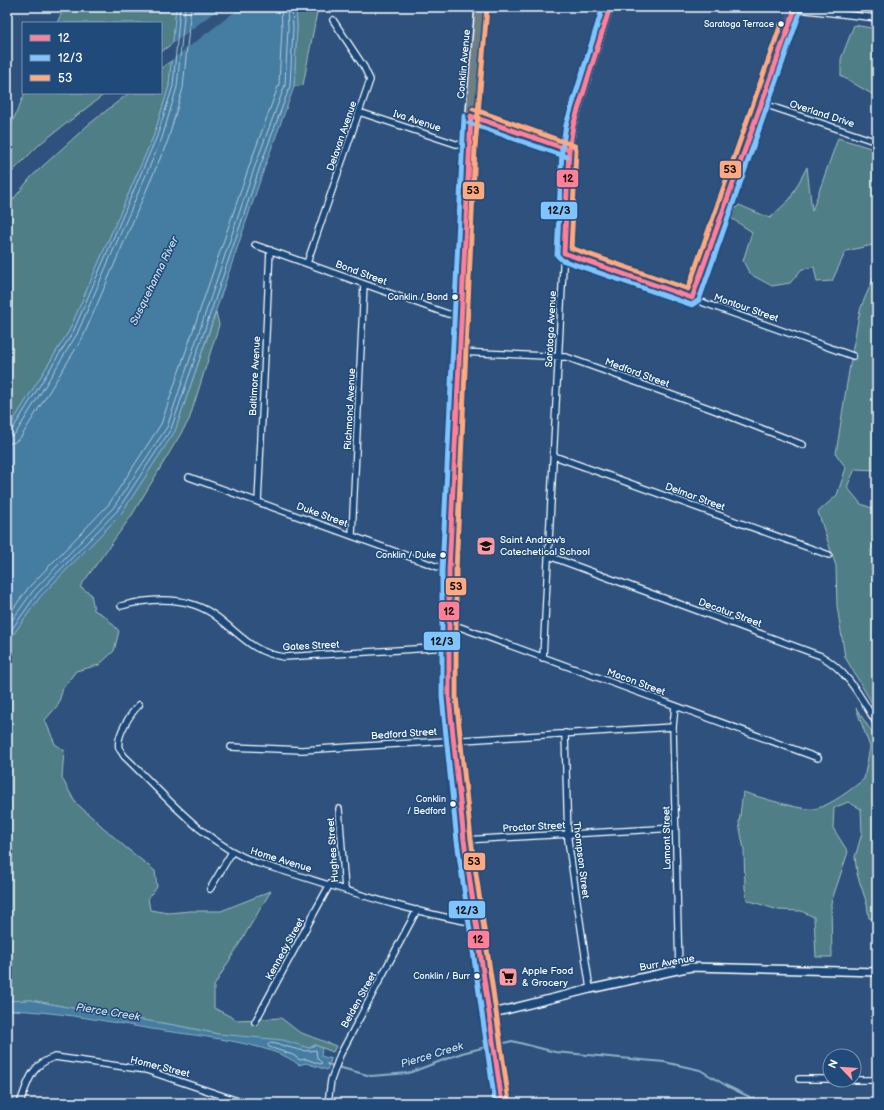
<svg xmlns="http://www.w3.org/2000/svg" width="884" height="1110" font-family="'Balsamiq Sans',sans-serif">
<rect width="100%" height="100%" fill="#2e527d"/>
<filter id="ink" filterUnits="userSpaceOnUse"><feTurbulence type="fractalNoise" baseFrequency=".025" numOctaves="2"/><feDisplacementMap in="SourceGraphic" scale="8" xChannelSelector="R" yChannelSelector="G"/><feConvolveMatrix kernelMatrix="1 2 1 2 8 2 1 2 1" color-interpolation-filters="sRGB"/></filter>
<g filter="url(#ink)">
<path fill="#507e87" stroke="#a8bec3" d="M64 7H176L173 43 161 52V23H57Z
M296 7H318L303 85 294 87 297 27Z
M854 25 877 29V97L841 76V59Z
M171 61 169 86 154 135 69 331 7 431V207L32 176 88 125 129 93H161V68Z
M25 93H106L41 143 7 177V134Z
M838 138 877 150V244L846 251 832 281 817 282 814 267 802 269 790 283 772 286 750 274 743 261 752 232 728 216 739 205 770 218 790 199 807 167 812 211Z
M877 261V470L855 469 847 487 861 504 877 510V540L871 550 874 599 877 606V712L845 657 837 606 836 566 818 512 837 495 846 468 836 454C843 408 850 361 859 315 863 296 876 281 877 261Z
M216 312 219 325 189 420 132 515 80 587 91 594 94 610 105 616 119 631 114 651 99 665 76 671 63 688 58 705 45 720 55 744 64 750 62 778 75 802 124 846 155 871 157 887 148 898 150 910 168 913 190 911H221L271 891 214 986V1008L237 1020 281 1018 299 1032 336 1046 333 1052 315 1045 309 1048 218 1034 174 1025 92 1012 31 1000 7 1001V643L40 597 121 514 175 431Z
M856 708 877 740V920L869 918 867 904 857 874 855 857 862 833 861 809 848 802 834 808 833 828 848 852 831 903 832 957H816L814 917 801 911 778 910 747 900 745 888 744 850 739 823 743 792C756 796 803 811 814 809 830 806 852 789 864 779L870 747Z"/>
<path fill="#457ca2" stroke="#8fb0c7" d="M176 7H296L297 27 294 87 265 166 175 431 121 514 40 597 7 643V431L69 331 154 135 169 86Z
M31 1000 92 1012 174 1025 218 1034 283 1040 309 1048 315 1045 322 1048 321 1056 331 1059 327 1070 306 1063 299 1065C273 1042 188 1035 152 1029 104 1021 55 1011 7 1010V1001Z"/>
<path fill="#2e527d" d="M221 7H241L169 62 171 45Z"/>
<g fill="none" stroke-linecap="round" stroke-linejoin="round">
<path stroke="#b5cbda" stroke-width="1" d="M7 433 12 430 73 332 157 136 173 86 180 7
M7 438 16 433 77 334 162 138 177 87 185 7
M7 444 15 442 21 437 83 337 168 140 183 88 191 7
M7 617 29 587 109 504 161 424 251 161 279 84 282 28 281 7
M7 627 33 591 113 508 167 427 256 163 285 85 288 28 287 7
M7 636 37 594 117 511 171 429 261 164 290 86 293 28 292 7
M270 1043C285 1044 301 1054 316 1050L317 1058 322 1063 320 1064 306 1059 300 1060 293 1055 269 1047 268 1045Z"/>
<path stroke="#8fb0c7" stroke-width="2" d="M497 1045 512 1041 555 1052 664 1062 700 1070 727 1086 762 1103
M327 1064 371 1076 409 1073 462 1053 490 1046"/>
<g stroke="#fff" stroke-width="8">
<path id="minor" d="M780 7 877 18
M761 103 877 142
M359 112 468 148
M471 116 569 150
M255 245 448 314 460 315
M564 253 853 356
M307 263 370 80 364 67 333 20
M692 298 795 9
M459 352 566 357 714 410 803 445
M554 456 829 555
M189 477 449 571
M258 502 270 250
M352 535 364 284
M549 556 821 656C848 671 861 698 877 724
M121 606C153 597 190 596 217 617 241 635 253 653 284 657L448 647
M447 625 460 627 818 758
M543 658 569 150 573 126 610 7
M139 705C131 713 116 735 119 748 120 750 123 754 124 756 165 795 203 843 257 863 329 884 403 911 476 923
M675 706 673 727 679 970
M565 733 568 840 590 989
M231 747 302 750 673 727
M339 809 345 889
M464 840 676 828
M210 889 232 852
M255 1022 330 884
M799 1079H830
M854 1080H877
M20 1103C28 1082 31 1064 55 1057L146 1070 244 1103
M328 1103 331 1080 340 1055 417 910
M708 1103H722"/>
</g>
<g stroke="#fff" stroke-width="10">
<path id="tertiary" d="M489 1014 590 989 691 967 877 972"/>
</g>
<g stroke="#fff" stroke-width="12">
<path id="primary" d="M480 7 468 148 449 571 448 647 449 697 464 840 502 1103"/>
</g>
<use href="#minor" stroke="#1f4a7a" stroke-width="5.5"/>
<use href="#tertiary" stroke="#1f4a7a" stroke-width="7"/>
<use href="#primary" stroke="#6d7e84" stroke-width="9"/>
<g stroke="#1f4a7a" stroke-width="8">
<path id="bus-1" d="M610 7 573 126 569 150 564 253 692 298 795 9 780 7
M471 116 449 571V697L464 840 502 1103
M471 116 569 150"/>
</g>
<g stroke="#1f4a7a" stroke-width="8">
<path id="bus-2" d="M603 7 566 125 562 150 557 255 562 260 692 305 699 300 802 7
M464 116 442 571V697L457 841 495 1103
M469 123 567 157"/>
</g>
<g stroke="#1f4a7a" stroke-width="8">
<path id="bus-3" d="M487 8 475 148 456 571V697L471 839 509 1102
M473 109 575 146 576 150 571 248 688 289 781 24"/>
</g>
<use href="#bus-1" stroke="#ff8098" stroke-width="5"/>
<use href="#bus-2" stroke="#80c4ff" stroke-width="5"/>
<use href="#bus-3" stroke="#ffa980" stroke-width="5"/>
</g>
</g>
<defs>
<g id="school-square" transform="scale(1)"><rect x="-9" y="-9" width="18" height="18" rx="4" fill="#ff9aa2" stroke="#1f4a7a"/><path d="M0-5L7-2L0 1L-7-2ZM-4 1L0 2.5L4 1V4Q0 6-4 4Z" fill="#111"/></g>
<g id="supermarket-square" transform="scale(1)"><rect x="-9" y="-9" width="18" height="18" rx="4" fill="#ff9aa2" stroke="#1f4a7a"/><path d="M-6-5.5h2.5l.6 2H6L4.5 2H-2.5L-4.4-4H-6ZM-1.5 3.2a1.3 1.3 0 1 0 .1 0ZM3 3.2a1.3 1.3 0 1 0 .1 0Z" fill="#111"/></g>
</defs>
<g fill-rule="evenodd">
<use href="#school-square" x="486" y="546"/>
<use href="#supermarket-square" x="508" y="977"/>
</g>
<g fill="#fff" stroke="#1f4a7a" stroke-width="1.5">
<circle cx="781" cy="24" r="3.5"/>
<circle cx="455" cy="297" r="3.5"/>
<circle cx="443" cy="555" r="3.5"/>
<circle cx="453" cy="804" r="3.5"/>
<circle cx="477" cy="976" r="3.5"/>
</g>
<g text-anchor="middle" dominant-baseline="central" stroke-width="3" stroke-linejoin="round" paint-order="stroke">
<g font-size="9" fill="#fff" stroke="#1f4a7a" text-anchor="end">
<text x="774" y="24">Saratoga Terrace</text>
<text x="448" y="297">Conklin / Bond</text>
<text x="436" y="555">Conklin / Duke</text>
<text x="446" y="799">Conklin<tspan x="446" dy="12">/ Bedford</tspan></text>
<text x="470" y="976">Conklin / Burr</text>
</g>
<g font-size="10" fill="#fff" stroke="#1f4a7a">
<text transform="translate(464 64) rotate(-85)">Conklin Avenue</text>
<text transform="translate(822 114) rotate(18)">Overland Drive</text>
<text transform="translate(417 121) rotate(18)">Iva Avenue</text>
<text transform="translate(342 136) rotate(-71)">Delavan Avenue</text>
<text transform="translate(361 273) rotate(20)">Bond Street</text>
<text transform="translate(746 308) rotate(19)">Montour Street</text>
<text transform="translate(551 329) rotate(-87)">Saratoga Avenue</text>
<text transform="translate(637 373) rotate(20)">Medford Street</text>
<text transform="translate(255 376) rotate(-87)">Baltimore Avenue</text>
<text transform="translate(350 409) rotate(-87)">Richmond Avenue</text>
<text transform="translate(695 497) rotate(20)">Delmar Street</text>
<text transform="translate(322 515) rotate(20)">Duke Street</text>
<text transform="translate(730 613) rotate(20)">Decatur Street</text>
<text transform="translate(311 646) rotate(-3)">Gates Street</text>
<text transform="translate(636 682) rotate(20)">Macon Street</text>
<text transform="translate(404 734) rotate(-4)">Bedford Street</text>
<text transform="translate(534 827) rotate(-3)">Proctor Street</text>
<text transform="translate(667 838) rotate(-91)">Lamont Street</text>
<text transform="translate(333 850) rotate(-94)">Hughes Street</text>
<text transform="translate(281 860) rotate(17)">Home Avenue</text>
<text transform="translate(581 860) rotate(83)">Thompson Street</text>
<text transform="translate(285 949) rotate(-61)">Kennedy Street</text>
<text transform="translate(667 963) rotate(-10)">Burr Avenue</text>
<text transform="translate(359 1000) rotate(-61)">Belden Street</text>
<text transform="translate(160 1067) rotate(14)">Homer Street</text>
</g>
<g font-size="10" fill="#fff" stroke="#1f4a7a" text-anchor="start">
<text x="500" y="540">Saint Andrew's<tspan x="500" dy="12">Catechetical School</tspan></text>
<text x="522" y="971">Apple Food<tspan x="522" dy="12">&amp; Grocery</tspan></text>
</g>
<g font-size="11" font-style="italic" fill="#d0dee8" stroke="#1f4a7a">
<text transform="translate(154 281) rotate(-64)">Susquehanna River</text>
<text transform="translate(108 1012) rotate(9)">Pierce Creek</text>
<text transform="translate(432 1055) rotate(-17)">Pierce Creek</text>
</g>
</g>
<g stroke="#1f4a7a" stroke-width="1.5">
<rect x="719" y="160" width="23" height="19" rx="4" fill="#ffa980"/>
<rect x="556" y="169" width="23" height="19" rx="4" fill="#ff8098"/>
<rect x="462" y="181" width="23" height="19" rx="4" fill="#ffa980"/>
<rect x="540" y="201" width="38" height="19" rx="4" fill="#80c4ff"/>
<rect x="445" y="577" width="22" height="19" rx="4" fill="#ffa980"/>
<rect x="438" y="601" width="22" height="20" rx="4" fill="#ff8098"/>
<rect x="423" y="631" width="38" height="20" rx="4" fill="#80c4ff"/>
<rect x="463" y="852" width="23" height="19" rx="4" fill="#ffa980"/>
<rect x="448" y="900" width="38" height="19" rx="4" fill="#80c4ff"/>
<rect x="467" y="930" width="23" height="19" rx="4" fill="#ff8098"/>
</g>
<g font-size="11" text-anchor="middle" font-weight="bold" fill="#111">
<text x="730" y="173">53</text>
<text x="568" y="182">12</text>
<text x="473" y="194">53</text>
<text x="559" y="214">12/3</text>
<text x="456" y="590">53</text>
<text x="449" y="615">12</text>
<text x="442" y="645">12/3</text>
<text x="474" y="865">53</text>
<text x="467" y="914">12/3</text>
<text x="478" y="943">12</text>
</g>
<rect width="884" height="1110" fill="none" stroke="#1f4a7a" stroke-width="24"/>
<rect x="12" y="12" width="860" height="1086" fill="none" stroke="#fff" stroke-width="1.5" filter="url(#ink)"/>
<rect x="22" y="22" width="140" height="72" fill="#1f4a7a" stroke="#7992af"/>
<rect x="30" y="35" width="20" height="6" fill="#ff8098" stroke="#7992af"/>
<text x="58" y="42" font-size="12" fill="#ffffff">12</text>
<rect x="30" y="55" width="20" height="6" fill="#80c4ff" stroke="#7992af"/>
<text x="58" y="62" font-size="12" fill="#ffffff">12/3</text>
<rect x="30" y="75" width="20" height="6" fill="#ffa980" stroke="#7992af"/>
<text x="58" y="82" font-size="12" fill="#ffffff">53</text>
<g transform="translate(842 1068) rotate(295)"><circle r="19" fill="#1f4a7a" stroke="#7992af"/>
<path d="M0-3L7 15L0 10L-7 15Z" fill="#ff9aa2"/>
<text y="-6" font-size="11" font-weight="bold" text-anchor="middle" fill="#ffffff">N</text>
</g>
</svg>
